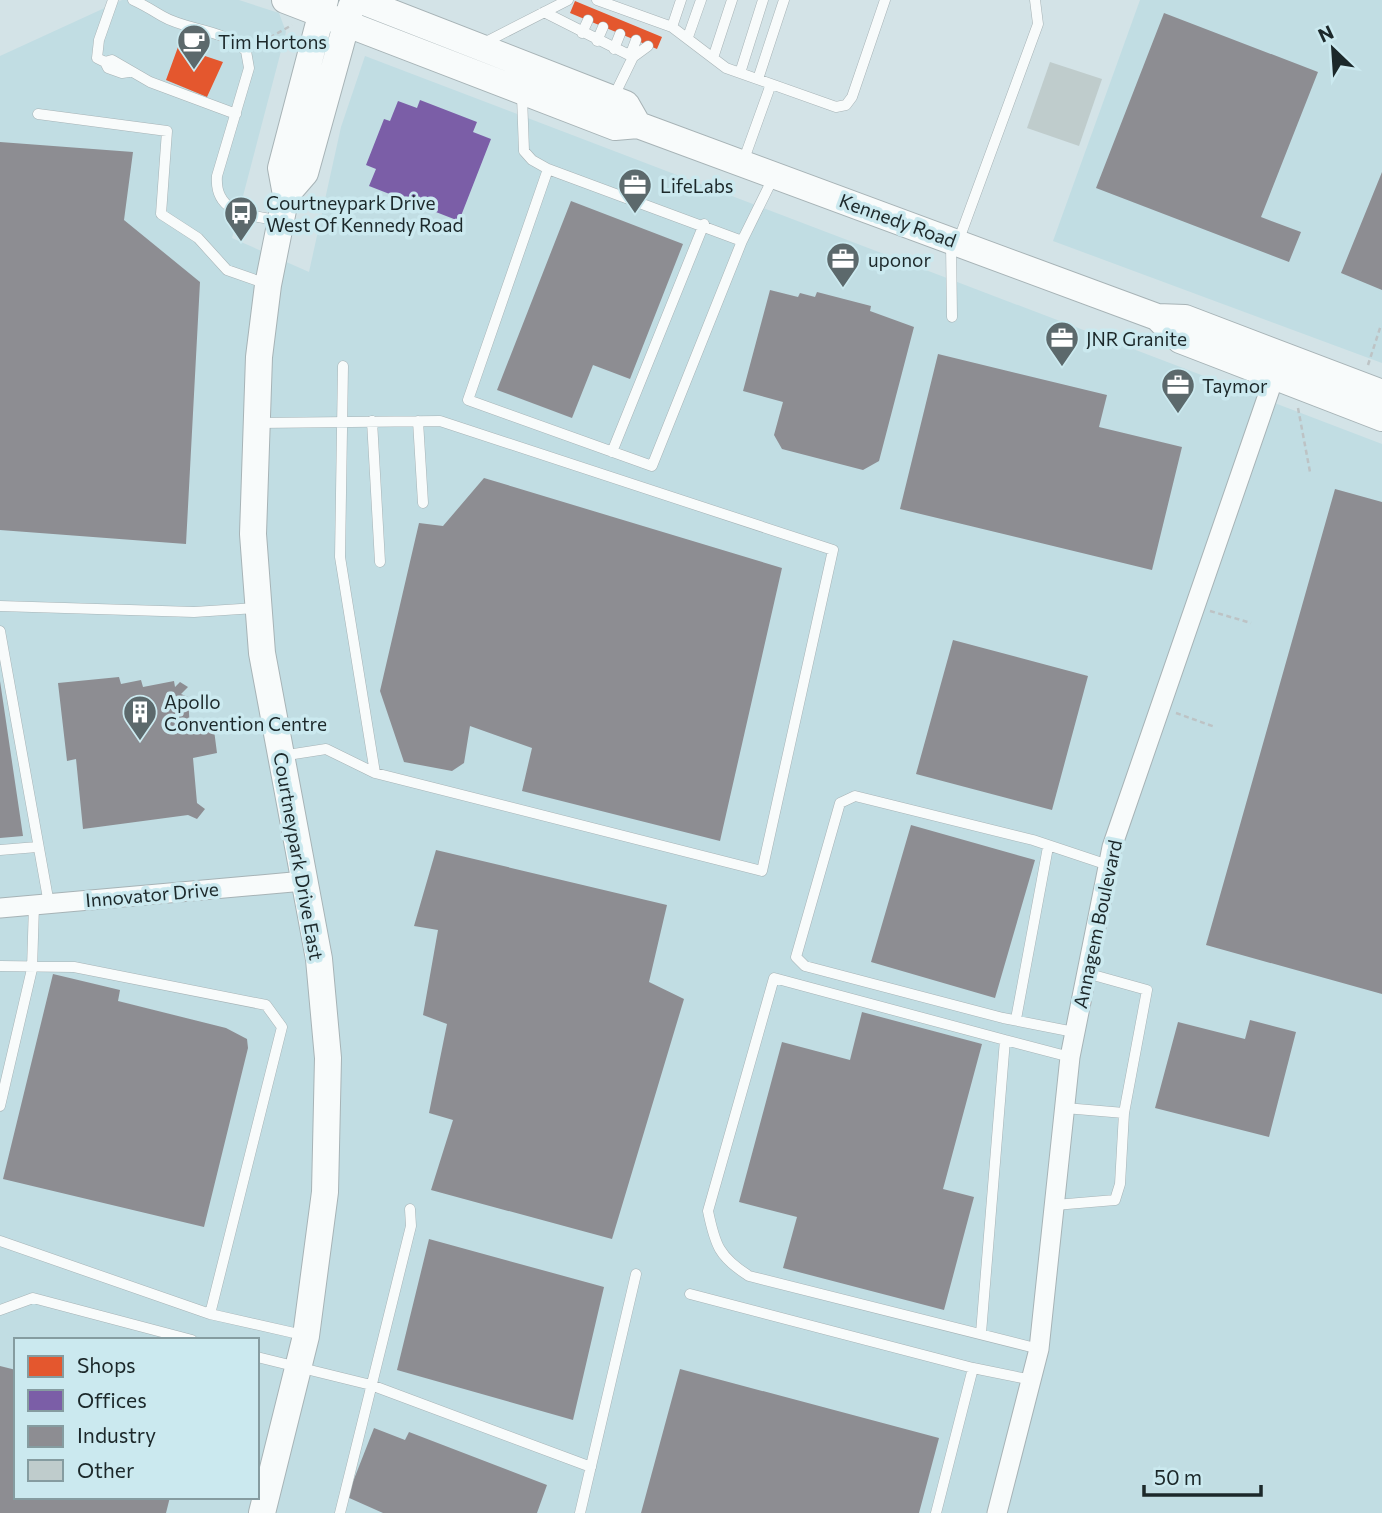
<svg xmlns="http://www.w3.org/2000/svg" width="1382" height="1513" font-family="Commissioner,sans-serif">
<rect width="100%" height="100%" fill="#d3e3e7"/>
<path fill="#c1dde3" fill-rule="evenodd" d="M122 0H239L279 13 286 32 232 238 309 272 341 127 365 56 1382 444V1513H0V56ZM16 1340H257V1497H16Z
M1140 0H1382V363L1053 241Z"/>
<path fill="#e4572e" d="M575 1 662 37 657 49 570 13Z
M178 47 223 62 207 97 166 80Z"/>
<path fill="#7b5ea7" d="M420 100 477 122 473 132 491 139 459 221 369 186 376 169 366 165 384 119 390 121 398 101 417 108Z"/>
<path fill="#8d8d92" d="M1164 13 1318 72 1261 217 1301 232 1289 262 1096 188Z
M0 142 133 152 124 220 200 282 186 544 0 530Z
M1382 172V290L1341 273Z
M571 201 683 244 630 379 593 365 572 418 497 390Z
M770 290 798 297 800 293 815 297 817 292 871 306 870 311 914 327 879 461 863 470 782 449 774 435 783 402 743 391Z
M938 354 1107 395 1099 427 1182 447 1152 570 900 509Z
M484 478 782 568 720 841 522 791 532 748 470 726 464 763 452 771 404 762 380 691 419 523 443 526Z
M1335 489 1382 502V994L1206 945Z
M953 640 1088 676 1052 810 916 774Z
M119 677 121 684 141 680 143 687 174 681 175 687 180 682 188 687 181 694 188 697 190 730H214L217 753 193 758 197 803 205 809 197 819 188 815 83 829 76 759 67 761 58 683Z
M0 681 23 836 0 838Z
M911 825 1035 860 995 998 871 962Z
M436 850 667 905 649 982 684 999 612 1239 431 1190 453 1120 429 1113 447 1024 423 1015 438 930 414 926Z
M53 974 120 990 118 1001 226 1028 247 1039 248 1048 204 1227 3 1179Z
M862 1012 982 1044 943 1189 974 1197 944 1310 783 1268 797 1217 739 1202 782 1042 850 1060Z
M1250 1020 1296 1032 1269 1137 1155 1108 1178 1022 1245 1039Z
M429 1239 604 1287 573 1420 397 1370Z
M0 1366 16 1370V1497H170L166 1513H0Z
M680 1369 939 1438 919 1513H641Z
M374 1428 405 1440 409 1432 547 1485 537 1513H383L347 1497Z"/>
<path fill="#bfcccc" d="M1050 62 1102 79 1079 146 1027 128Z"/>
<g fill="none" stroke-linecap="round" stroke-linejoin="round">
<g stroke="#a7b3b6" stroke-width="11">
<path id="service" d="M113 0 99 40 97 58 105 62 108 68 122 73 129 72
M133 0C144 5 152 10 162 16 187 31 225 29 246 51L249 68 217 176C214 215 251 215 281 221
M597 0 672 27
M681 0 672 27 726 68 836 107 846 105 852 97 885 0
M544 12 633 57 614 96
M582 33 588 20
M688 37 701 0
M597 41 603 27
M484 43 568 0
M614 49 620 34
M630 56 636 40
M633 57 648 46
M713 58 732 0
M105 62 112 60 150 82 236 114
M740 73 763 0
M758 79 784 0
M522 96 524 151 532 160 548 169
M38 114 167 131 161 214 198 238 227 270 267 284
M743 162 771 84
M742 241 548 169 468 400 652 466 742 241 773 178
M958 242 1038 24 1035 0
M951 244 952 317
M343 366 340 557 375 773
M372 421 380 562
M418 421 423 503
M259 423 440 421 833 550 762 871 375 773 326 749 281 756
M612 452 704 224
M0 606 194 612 257 608
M0 631 49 904
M0 850 37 847
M0 966 74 967 266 1005 282 1027 210 1314 303 1335
M1016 1019 1048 847
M1074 1032 1003 1018 805 966 796 957 840 803 855 796 1033 840 1108 865
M1005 1040 774 978 708 1211C715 1245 719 1257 749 1276L1039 1349
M0 1106 32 969 34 905
M1065 1108 1124 1113
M1055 1205 1115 1200 1120 1184 1124 1113 1147 990 1086 973
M0 1241 210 1314
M690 1294 973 1368 1032 1380
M0 1310 33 1298 192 1340
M981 1333 1005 1040 1070 1057
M257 1357 371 1385 591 1467
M340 1513 411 1226 410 1209
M580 1513 636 1274
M936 1513 973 1368"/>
</g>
<g stroke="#a7b3b6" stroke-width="21">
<path id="minor" d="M0 908 304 881
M997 1513 1039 1349 1070 1057 1112 847 1279 363"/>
</g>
<g stroke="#a7b3b6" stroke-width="28">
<path id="secondary" d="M285 0 615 127 638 125 1157 317 1185 318 1382 393
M359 0 626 104 638 125
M286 195 305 173 351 7
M1157 317 1180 340 1382 418
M262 1513 306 1336 325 1192 328 1058 319 959 262 653 253 534 259 357 268 285 286 195 281 168 325 0"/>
</g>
<path stroke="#bdc3c5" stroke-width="2.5" stroke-dasharray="5 3.5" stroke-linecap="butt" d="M255 46 292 25
M1368 365 1381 325
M1298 408 1310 472
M1210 611 1251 623
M1176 713 1215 727"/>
<use href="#service" stroke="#f8fbfb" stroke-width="10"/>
<use href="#minor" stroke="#f8fbfb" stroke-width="19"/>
<use href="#secondary" stroke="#f8fbfb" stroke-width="26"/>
</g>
<defs>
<g id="cafe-pin" transform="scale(1.75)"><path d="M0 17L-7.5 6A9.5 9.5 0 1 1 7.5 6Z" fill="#5c696c" stroke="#cbe9ef"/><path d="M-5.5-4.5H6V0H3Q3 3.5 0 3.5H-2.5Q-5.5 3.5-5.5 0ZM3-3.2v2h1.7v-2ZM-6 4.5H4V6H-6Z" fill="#fff"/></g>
<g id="office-pin" transform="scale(1.75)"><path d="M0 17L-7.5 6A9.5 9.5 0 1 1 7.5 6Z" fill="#5c696c" stroke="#cbe9ef"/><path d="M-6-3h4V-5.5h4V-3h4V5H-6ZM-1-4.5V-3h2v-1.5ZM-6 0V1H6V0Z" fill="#fff"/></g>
<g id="bus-pin" transform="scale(1.75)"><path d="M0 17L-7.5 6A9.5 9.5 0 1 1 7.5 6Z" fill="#5c696c" stroke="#cbe9ef"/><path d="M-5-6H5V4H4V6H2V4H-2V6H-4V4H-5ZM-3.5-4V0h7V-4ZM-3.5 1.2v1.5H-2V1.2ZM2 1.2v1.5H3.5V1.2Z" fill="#fff"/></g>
<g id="building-pin" transform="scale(1.75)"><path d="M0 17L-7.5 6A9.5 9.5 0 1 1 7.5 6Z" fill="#5c696c" stroke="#cbe9ef"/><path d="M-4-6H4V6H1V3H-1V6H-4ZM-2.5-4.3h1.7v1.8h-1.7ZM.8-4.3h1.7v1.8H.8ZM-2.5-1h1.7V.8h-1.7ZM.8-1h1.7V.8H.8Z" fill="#fff"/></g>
</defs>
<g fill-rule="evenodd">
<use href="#cafe-pin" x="194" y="41"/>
<use href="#office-pin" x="635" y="185"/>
<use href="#bus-pin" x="241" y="213"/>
<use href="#office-pin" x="843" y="259"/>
<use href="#office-pin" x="1062" y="338"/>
<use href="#office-pin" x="1178" y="385"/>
<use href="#building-pin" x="140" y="712"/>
</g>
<g text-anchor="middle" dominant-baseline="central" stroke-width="7" stroke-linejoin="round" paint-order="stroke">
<g font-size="19" fill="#1c282a" stroke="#cbe9ef" text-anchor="start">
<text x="218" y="41">Tim Hortons</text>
<text x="660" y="185">LifeLabs</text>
<text x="266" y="202">Courtneypark Drive<tspan x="266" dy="22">West Of Kennedy Road</tspan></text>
<text x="868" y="259">uponor</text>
<text x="1086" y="338">JNR Granite</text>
<text x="1202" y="385">Taymor</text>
<text x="164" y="701">Apollo<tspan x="164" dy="22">Convention Centre</tspan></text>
</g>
<g font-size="19" fill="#1c282a" stroke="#cbe9ef">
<text transform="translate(898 220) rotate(20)">Kennedy Road</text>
<text transform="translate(299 856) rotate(80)">Courtneypark Drive East</text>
<text transform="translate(152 894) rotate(-5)">Innovator Drive</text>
<text transform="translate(1097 924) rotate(-78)">Annagem Boulevard</text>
</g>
</g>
<rect x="14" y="1338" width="245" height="161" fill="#cbe9ef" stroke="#859ca0" stroke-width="2"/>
<rect x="28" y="1356" width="35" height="21" fill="#e4572e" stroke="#859ca0" stroke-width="2"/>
<text x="77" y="1373" font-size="21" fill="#1c282a">Shops</text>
<rect x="28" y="1390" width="35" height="21" fill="#7b5ea7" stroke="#859ca0" stroke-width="2"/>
<text x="77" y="1408" font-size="21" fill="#1c282a">Offices</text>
<rect x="28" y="1426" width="35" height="21" fill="#8d8d92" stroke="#859ca0" stroke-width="2"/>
<text x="77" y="1443" font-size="21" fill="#1c282a">Industry</text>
<rect x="28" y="1460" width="35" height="21" fill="#bfcccc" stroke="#859ca0" stroke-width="2"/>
<text x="77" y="1478" font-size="21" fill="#1c282a">Other</text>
<g transform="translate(1333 49) rotate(335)" stroke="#cbe9ef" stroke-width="5" paint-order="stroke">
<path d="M0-5L12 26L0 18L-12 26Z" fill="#1c282a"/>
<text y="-10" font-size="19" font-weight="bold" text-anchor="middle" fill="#1c282a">N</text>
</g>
<path d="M1144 1485v10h117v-10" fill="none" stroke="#1c282a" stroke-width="3.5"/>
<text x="1154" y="1485" font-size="21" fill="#1c282a" stroke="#cbe9ef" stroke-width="5" paint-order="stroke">50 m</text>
</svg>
